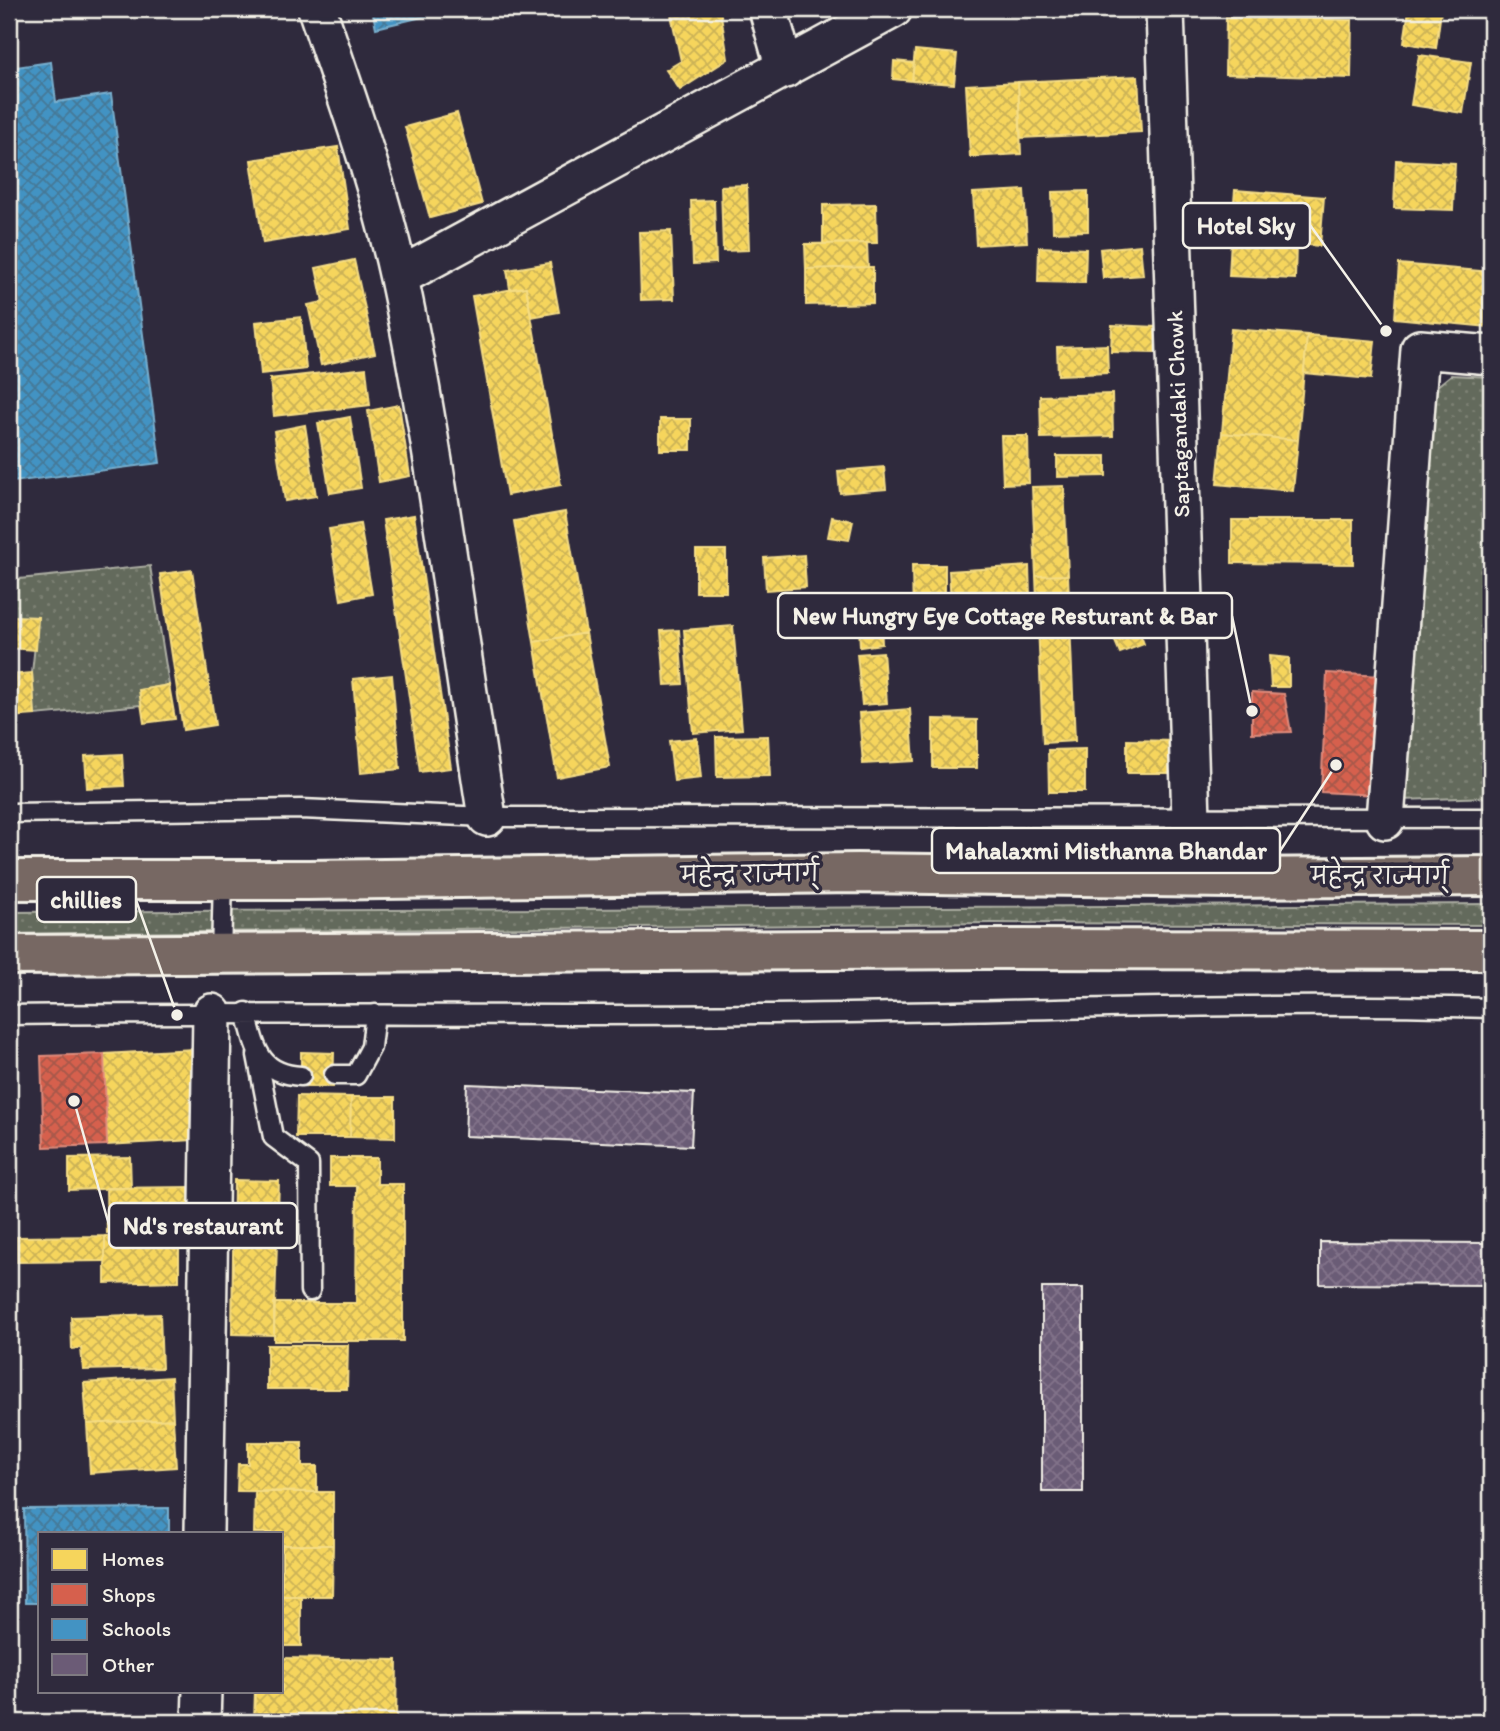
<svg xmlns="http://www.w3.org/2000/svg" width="1500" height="1731" font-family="Itim,'Playpen Sans Deva',sans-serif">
<defs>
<pattern id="grass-dots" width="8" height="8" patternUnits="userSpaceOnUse" patternTransform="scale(1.75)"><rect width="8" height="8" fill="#646a5c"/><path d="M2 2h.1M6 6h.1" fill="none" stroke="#7b8073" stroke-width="1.8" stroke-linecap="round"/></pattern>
<pattern id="homes-cross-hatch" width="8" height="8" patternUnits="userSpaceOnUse" patternTransform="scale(1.75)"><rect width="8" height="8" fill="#f6d55c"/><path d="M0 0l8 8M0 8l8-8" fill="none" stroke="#cbb256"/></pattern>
<pattern id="shops-cross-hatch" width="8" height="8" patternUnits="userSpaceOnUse" patternTransform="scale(1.75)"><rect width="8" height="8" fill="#d6604d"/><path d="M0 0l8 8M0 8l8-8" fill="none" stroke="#a5584b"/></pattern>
<pattern id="schools-cross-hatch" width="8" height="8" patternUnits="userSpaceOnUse" patternTransform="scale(1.75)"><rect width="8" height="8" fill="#4393c3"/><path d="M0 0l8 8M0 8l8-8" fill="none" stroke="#457997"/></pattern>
<pattern id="building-cross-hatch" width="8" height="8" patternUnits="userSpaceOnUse" patternTransform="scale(1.75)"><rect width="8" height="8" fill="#6b5b76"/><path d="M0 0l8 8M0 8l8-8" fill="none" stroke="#81738a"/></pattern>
</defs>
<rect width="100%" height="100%" fill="#2f2a3d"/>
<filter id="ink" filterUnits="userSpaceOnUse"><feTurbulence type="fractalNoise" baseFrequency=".0143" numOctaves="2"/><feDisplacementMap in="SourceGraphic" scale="14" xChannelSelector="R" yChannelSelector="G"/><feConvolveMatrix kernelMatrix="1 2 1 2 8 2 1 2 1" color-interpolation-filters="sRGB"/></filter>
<g filter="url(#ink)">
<path fill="url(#grass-dots)" stroke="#acaea2" stroke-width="2" d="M1451 375 1491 377V797L1401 800 1436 387Z
M150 566 169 685 140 690 141 705 35 715 32 673 38 617 9 616V580Z
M1491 904V925L991 923 9 934V912Z"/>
<path fill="url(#homes-cross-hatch)" stroke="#f5dd86" stroke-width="2" d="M720 9 728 59 680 90 666 70 681 61 670 10Z
M1409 9 1441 11 1436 48 1404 43Z
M1226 16 1352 20 1351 78 1225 74Z
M915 50 957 54 954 84 912 81Z
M1419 55 1471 62 1463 113 1411 105Z
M894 61 914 63 912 81 893 79Z
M1138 76 1141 132 1021 138 1018 82Z
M1018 82 1021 154 970 157 966 85Z
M457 113 482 204 430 218 405 127Z
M338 147 350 229 263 243 251 160Z
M1396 160 1455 163 1453 210 1394 208Z
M747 185 749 250 723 251 721 186Z
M1024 190 1027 242 976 245 973 193Z
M1235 190 1324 197 1320 246 1231 239Z
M1088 191V231L1053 232 1052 192Z
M714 200 716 263 693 264 691 201Z
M876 204 877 243 823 244V205Z
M671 231 674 299 641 300 639 232Z
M1231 239 1296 244 1295 279 1229 276Z
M867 243 868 267 806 269 805 244Z
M1140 245 1143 275 1103 278 1100 249Z
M1039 247 1086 249 1085 283 1038 282Z
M354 260 375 353 321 365 308 305 323 302 316 268Z
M550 263 559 312 531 317 526 287 510 289 507 270Z
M1399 264 1491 272 1488 327 1395 318Z
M868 267H873V303L806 305V269Z
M526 287 561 485 507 495 472 296Z
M301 317 306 369 261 374 256 322Z
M1112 325 1157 327 1155 353 1111 352Z
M1231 329 1307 335 1298 440 1222 433Z
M1307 335 1375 341 1371 379 1304 373Z
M1107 345 1108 373 1058 375 1057 347Z
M366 368 370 405 274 416 270 379Z
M1112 394 1113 436 1041 438 1040 396Z
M399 405 410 476 379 482 368 411Z
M350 417 361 488 330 493 318 423Z
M660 419H691V450H660Z
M305 425 316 496 285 501 274 431Z
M1222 433 1298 440 1293 491 1217 484Z
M1001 436H1028L1029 483 1003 484Z
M1057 456H1106V476L1057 477Z
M884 467 886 489 840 493 838 471Z
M1064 486 1068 575 1036 576 1032 487Z
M565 512 586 633 534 642 514 521Z
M414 515 451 768 420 772 383 520Z
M832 517 853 521 849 540 828 537Z
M1232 520H1353V564L1232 563Z
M360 524 372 594 341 600 329 529Z
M696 550H726V592H696Z
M804 555 806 587 766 590 764 558Z
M912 565H945V619H913Z
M1029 566 1030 597 951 602 949 571Z
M192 570 215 725 183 730 160 574Z
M1068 575 1075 741 1043 743 1036 576Z
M9 616 38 617 36 650 9 648Z
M881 622 882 644 860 647 859 625Z
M1136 623 1144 644 1120 653 1111 632Z
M733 626 742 729 693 733 684 630Z
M679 630 683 684 665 685 661 631Z
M586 633 610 767 557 777 534 642Z
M883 652 887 703 862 705 857 654Z
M1269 656 1289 658V687H1271Z
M32 673 35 715 9 717V675Z
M392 675 400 769 361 773 353 679Z
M169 685 175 719 144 723 139 690Z
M910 709 914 761 863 764 859 713Z
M933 719 977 720V768H933Z
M768 736 770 776 717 777 716 737Z
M697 738 701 778 674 781 669 741Z
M1127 740 1176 741 1175 773H1127Z
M1085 749V792H1049L1048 750Z
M122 754 124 786 87 788 85 756Z
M194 1049 193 1140 107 1145 104 1054Z
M301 1052 334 1053 333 1087 301 1086Z
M297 1096 351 1097 350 1137H296Z
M351 1097H395V1138L350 1137Z
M130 1157 131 1188 69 1190V1158Z
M330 1158H377V1184H403V1341H274V1303H356L357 1186H330Z
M234 1180 279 1181 274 1335 232 1334Z
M192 1187 191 1230 107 1233 106 1188Z
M179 1234V1281L105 1283V1236Z
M105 1236V1261L17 1262 16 1237Z
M9 1247H12L13 1288H9Z
M160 1314 162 1368 83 1370 81 1348 72 1349 71 1317Z
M267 1345H348L347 1389H267Z
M171 1377 173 1419 87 1424 84 1383Z
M9 1395H12V1440L9 1441Z
M173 1419 176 1467 90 1473 87 1424Z
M12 1440V1495H9V1441Z
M248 1442H302V1466H317V1492L237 1491 238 1464H248Z
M255 1492H333V1545H282V1533H254Z
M282 1545H333L332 1596H282Z
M282 1596H301V1646H282Z
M282 1658 397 1660 396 1722H254L255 1691H282Z"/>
<path fill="url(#shops-cross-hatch)" stroke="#df8c7c" stroke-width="2" d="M1327 673 1383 676 1376 795 1321 792Z
M1252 692 1284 694 1291 732 1252 733Z
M104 1054 107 1145 44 1147 41 1056Z"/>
<path fill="url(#schools-cross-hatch)" stroke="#78afce" stroke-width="2" d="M372 9H442L443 12 376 28Z
M51 62 56 102 111 94 160 463 13 482 9 463V68Z
M169 1508V1533H40V1603H25L24 1509Z"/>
<path fill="url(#building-cross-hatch)" stroke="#f4f1e8" stroke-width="2" d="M467 1084 694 1093 691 1146 465 1136Z
M1320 1242 1491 1243V1285L1320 1284Z
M1042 1288H1083V1492H1042Z"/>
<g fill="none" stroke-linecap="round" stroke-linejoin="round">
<g stroke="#f4f1e8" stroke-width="23">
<path id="lane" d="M9 813 301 809 487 817 1491 818
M221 956 223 878
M246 1012C255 1046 258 1074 301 1076
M9 1015C260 1012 510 1017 761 1014 1004 1012 1248 1001 1491 1008
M257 1055 273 1137 309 1164 310 1291
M334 1075H356L371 1047 375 1014"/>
</g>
<g stroke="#f4f1e8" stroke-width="42">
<path id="street" d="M317 9C347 98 379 186 399 278 437 456 458 637 487 817
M768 9 785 69
M1165 9 1191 819
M399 277 893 9
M1385 820 1420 349 1491 355
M204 1533 212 1013
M201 1722 202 1691"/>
</g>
<g stroke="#f4f1e8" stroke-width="44">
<path id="highway" d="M9 880H308L857 873 1227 878 1491 876
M9 955 985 949 1491 950"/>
</g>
<use href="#lane" stroke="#2f2a3d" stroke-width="18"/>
<use href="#street" stroke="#2f2a3d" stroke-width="37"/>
<use href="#highway" stroke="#776864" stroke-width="38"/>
</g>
</g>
<g text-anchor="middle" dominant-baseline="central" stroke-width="7" stroke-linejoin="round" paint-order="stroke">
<g font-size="23" fill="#f4f1e8" stroke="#2f2a3d">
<text transform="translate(1178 414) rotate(-92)">Saptagandaki Chowk</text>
<text transform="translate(750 874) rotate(-1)">महेन्द्र राज्मार्ग्</text>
<text x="1380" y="876">महेन्द्र राज्मार्ग्</text>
</g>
</g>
<path fill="none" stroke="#f4f1e8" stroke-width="2.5" d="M1386 331L1310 225M1252 711L1232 616M1336 765L1280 851M177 1015L136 900M74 1101L109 1225"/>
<g fill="#f4f1e8" stroke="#2f2a3d" stroke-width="2.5">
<circle cx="1386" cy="331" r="7"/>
<circle cx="1252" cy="711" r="7"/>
<circle cx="1336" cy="765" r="7"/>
<circle cx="177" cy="1015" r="7"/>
<circle cx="74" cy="1101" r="7"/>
</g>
<g fill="#2f2a3d" stroke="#f4f1e8" stroke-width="2.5">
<rect x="1183" y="203" width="127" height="45" rx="7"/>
<rect x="778" y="593" width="454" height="45" rx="7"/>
<rect x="932" y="828" width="348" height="45" rx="7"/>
<rect x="37" y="877" width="99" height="45" rx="7"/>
<rect x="109" y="1203" width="188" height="45" rx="7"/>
</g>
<g font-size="24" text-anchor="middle" font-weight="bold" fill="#f4f1e8">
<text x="1246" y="234">Hotel Sky</text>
<text x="1005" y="624">New Hungry Eye Cottage Resturant &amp; Bar</text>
<text x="1106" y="859">Mahalaxmi Misthanna Bhandar</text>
<text x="86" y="908">chillies</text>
<text x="203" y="1234">Nd's restaurant</text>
</g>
<rect width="1500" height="1731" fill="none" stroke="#2f2a3d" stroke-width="35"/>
<rect x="18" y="18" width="1465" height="1696" fill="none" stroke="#f4f1e8" stroke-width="2.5" filter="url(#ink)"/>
<rect x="38" y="1532" width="245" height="161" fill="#2f2a3d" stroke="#7e7a81" stroke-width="2"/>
<rect x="52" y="1549" width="35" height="21" fill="#f6d55c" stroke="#7e7a81" stroke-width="2"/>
<text x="102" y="1566" font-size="21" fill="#f4f1e8">Homes</text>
<rect x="52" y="1584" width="35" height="21" fill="#d6604d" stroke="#7e7a81" stroke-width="2"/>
<text x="102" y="1602" font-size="21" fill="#f4f1e8">Shops</text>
<rect x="52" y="1619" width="35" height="21" fill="#4393c3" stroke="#7e7a81" stroke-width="2"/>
<text x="102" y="1636" font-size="21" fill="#f4f1e8">Schools</text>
<rect x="52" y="1654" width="35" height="21" fill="#6b5b76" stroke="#7e7a81" stroke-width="2"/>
<text x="102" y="1672" font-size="21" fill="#f4f1e8">Other</text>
</svg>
